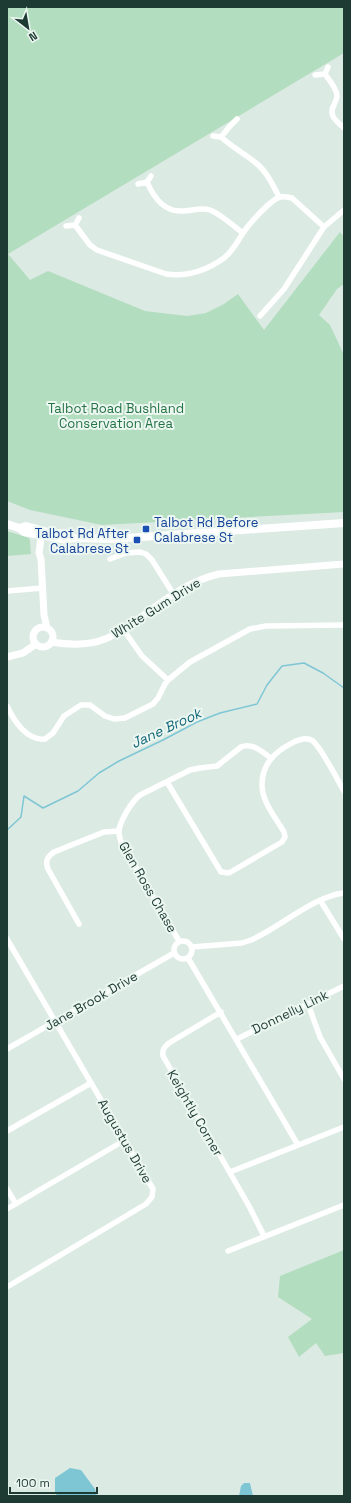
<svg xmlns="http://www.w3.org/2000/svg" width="351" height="1503" font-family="'Space Grotesk',sans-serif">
<rect width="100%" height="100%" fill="#dceae4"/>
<path fill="#b3ddbf" d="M7 7H344V53L8 254 30 280 48 271 145 311 187 316 206 313 224 304 238 294 264 330 340 232 344 237V284L337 289 319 315 330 325 344 355V512L102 525 30 510 7 501Z
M7 531 29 538 30 541 31 554 7 556Z
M344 1250V1353L325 1356 316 1343 299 1357 288 1337 312 1319 278 1297 280 1276Z"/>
<path fill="#7fc6d4" d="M70 1468 81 1470 95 1489 97 1496H57L55 1492V1478Z
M244 1483H250L253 1496H239L241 1486Z"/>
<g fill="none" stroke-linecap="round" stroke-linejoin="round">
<path stroke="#7fc6d4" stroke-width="1.5" d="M7 830 21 817 24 796 43 808 78 791 99 773 119 761 163 740 197 722 220 713 257 704 267 685 282 666 304 663 323 673 344 688"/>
<path stroke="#fff" stroke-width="5.5" d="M325 74C329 80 337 88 337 96 337 99 335 102 334 105 328 115 336 121 344 128
M325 74 328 67
M315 75 325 74
M237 119 230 126 221 137C232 147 245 154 256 163 267 172 273 185 279 197
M213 136 221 137
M147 182C153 196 164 212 182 211 191 211 201 207 210 210 221 214 233 226 243 233
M138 184 147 182 151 176
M75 225 90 245 97 250 166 274C188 277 206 271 224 258 233 251 237 242 243 233 249 224 270 200 280 197 285 196 288 197 292 198L324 227
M66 226 75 225 79 218
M260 316 284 289 324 227 344 210
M110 559 126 553 140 552 146 554 152 560 174 595
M7 591 43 588
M123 629 142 656 168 680
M7 706C14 721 27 741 45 739L53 733 64 716 81 705H90L105 716 114 719 125 718 153 704 158 698 165 684 168 680 190 662 250 629 266 626 344 625
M167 782 221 872 229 873 282 842 285 837 284 832C276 818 262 802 262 785 262 776 265 766 271 759 278 750 303 733 313 741 322 749 337 779 344 791
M320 900 344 939
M79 924 48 869C45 861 47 857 54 852L104 832 119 831
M7 939 153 1189 152 1197 146 1204 7 1287
M174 950a9 9 0 1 1 18 0a9 9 0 1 1-18 0Z
M179 941 121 842C120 839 119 836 119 832 119 822 132 801 140 795L190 770 200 768 217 766 241 747C252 742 262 752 271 758
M192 947 242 943 251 940C279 928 314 896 344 893
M188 958 298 1145
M308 1004 320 1037 344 1079
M221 1012 169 1043C164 1047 162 1050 163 1056L249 1206 264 1236
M237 1039 344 986
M7 1049 174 953
M7 1131 91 1083
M230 1172 344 1127
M7 1189 16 1204
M7 1209 125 1140
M228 1251 344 1205"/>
<path stroke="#fff" stroke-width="7" d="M42 531 39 553 41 559 44 615 47 628
M33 637a10 10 0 1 1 20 0a10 10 0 1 1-20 0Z
M51 642C69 645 88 646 105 639 116 635 125 628 134 622 161 603 187 581 219 574L344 564
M7 657 23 653 36 644"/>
<path stroke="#fff" stroke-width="8" d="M7 524 19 528 24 532 67 540 73 538 113 539 344 523
M19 528 26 526 48 532 68 534 73 538"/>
</g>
<g fill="#1a4fb4" stroke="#edf7f2" stroke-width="1.5">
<rect x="142" y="525" width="8" height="8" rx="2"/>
<rect x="133" y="536" width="8" height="8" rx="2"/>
</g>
<g text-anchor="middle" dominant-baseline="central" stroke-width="4" stroke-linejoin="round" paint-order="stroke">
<g font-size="13" fill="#257345" stroke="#edf7f2">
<text x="116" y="408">Talbot Road Bushland<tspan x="116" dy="15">Conservation Area</tspan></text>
</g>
<g font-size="13" fill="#164399" stroke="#edf7f2" text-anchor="start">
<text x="154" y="522">Talbot Rd Before<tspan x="154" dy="15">Calabrese St</tspan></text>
<text x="129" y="533" text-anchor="end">Talbot Rd After<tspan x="129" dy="15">Calabrese St</tspan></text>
</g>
<g font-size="13" fill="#1d3a33" stroke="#edf7f2">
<text transform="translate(156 608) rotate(-32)">White Gum Drive</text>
<text transform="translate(148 887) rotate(60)">Glen Ross Chase</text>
<text transform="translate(91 1001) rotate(-30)">Jane Brook Drive</text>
<text transform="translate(290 1012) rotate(-26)">Donnelly Link</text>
<text transform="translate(195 1113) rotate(60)">Keightly Corner</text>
<text transform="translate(125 1141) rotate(60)">Augustus Drive</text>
</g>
<g font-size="14" font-style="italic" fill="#146779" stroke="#edf7f2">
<text transform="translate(166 728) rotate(-25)">Jane Brook</text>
</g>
</g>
<rect width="351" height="1503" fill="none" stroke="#1d3a33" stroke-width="16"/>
<g transform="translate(28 28) rotate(149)" stroke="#edf7f2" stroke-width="3" paint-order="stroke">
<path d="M0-3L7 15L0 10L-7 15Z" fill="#1d3a33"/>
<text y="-6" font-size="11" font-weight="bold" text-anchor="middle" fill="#1d3a33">N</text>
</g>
<path d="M10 1487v6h87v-6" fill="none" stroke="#1d3a33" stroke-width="2"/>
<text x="16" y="1487" font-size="12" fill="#1d3a33" stroke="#edf7f2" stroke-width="3" paint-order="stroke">100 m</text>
</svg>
